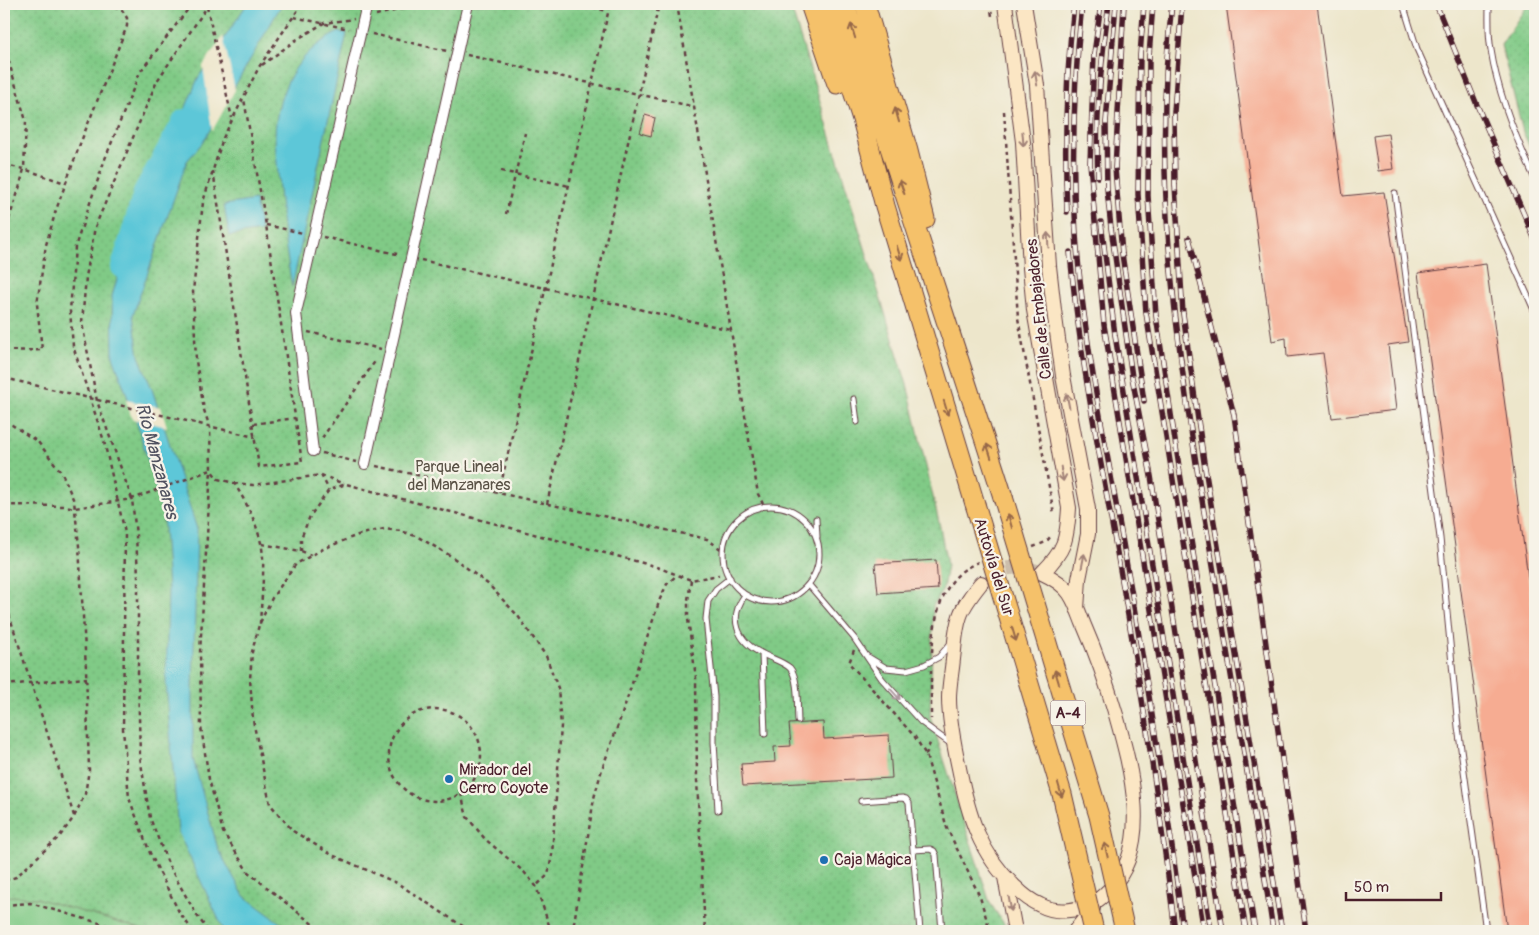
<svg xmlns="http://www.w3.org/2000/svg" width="1539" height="935" font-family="Pangolin,sans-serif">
<defs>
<pattern id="park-dots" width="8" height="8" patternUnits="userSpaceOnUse" patternTransform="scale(1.25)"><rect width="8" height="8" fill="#80ca86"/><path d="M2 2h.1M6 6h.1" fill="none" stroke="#70ad74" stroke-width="1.8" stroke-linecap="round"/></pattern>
</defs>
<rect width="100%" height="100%" fill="#f7f3e8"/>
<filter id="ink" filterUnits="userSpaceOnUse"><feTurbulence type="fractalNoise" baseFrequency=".02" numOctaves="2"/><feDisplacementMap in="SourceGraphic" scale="10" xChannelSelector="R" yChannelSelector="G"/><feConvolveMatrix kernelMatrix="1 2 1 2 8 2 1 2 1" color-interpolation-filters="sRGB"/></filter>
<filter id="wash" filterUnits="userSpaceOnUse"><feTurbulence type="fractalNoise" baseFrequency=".0096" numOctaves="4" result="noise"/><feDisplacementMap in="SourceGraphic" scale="20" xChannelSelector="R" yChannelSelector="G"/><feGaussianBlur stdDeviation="1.12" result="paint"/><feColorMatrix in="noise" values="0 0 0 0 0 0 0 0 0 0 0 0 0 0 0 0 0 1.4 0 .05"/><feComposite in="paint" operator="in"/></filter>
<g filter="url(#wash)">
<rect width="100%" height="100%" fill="#ede6cb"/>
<path fill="#80ca86" stroke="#657458" d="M13 896 36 898 147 931H4V897Z"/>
<path fill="url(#park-dots)" stroke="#657458" d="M4 4H790L908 388 940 527 947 565 943 589 933 606 930 716 990 903 1009 931H147L36 898 13 896 4 897Z
M1528 4H1535V159L1523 132 1501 45Z"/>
<path fill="#5dc7d8" stroke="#547382" d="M247 4H282L203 142 187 161 133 315 139 356 152 389 197 529 193 689V759L218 849 244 896 291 931H224L178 832 166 683 168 589 163 513 138 427 113 356 112 296 124 255 198 78Z
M339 32 347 33 292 287C286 250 280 212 278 174 277 161 275 148 275 136 276 91 298 50 339 32Z
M255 200 261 231 229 236 224 205Z"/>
<path fill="#ede6cb" d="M223 36 235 90 212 131 203 66Z
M126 400 161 407 167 427 132 419Z"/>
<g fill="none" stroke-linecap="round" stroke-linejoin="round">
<path stroke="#5dc7d8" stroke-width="22" d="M122 267 145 190 184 120"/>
</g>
<g id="blocks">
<path fill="#f6ac92" d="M1226 4H1317L1343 196 1384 192 1408 342 1388 345 1396 410 1332 418 1323 353 1287 357 1286 338 1272 341Z
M645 115 655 118 651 136 640 133Z
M1388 134 1393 169 1378 171 1373 136Z
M1486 264 1535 629V931H1507L1418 273Z
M936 560 938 589 878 593 875 564Z
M823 722 824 739 889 735 892 778 743 786 741 764 775 762 774 747 791 746 789 724Z"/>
</g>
</g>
<g filter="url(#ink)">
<use href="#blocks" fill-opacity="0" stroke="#623d43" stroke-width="1"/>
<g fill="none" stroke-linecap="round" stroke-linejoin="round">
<path stroke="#ccbeab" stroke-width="14" stroke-dasharray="14 7" stroke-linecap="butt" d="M988 577C1005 565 1023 565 1042 573"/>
<g stroke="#623d43" stroke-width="7">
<path id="lane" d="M1403 4 1417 49 1535 312
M1489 4C1489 19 1488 35 1491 50 1498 95 1516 139 1535 179
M1395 193 1440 538 1458 727 1486 931
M854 399 857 422
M723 554a48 48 0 1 1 96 0a48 48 0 1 1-96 0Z
M816 519 817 537
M809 585 854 638 882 679 921 722 951 744
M745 595C728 618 737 642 763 654 772 659 782 661 790 668 799 678 797 707 798 721
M762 654 765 734
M868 657 886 668 906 670 924 665 939 657 952 642
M861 801 902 798 906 799 909 803 920 931
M718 810 714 742V697L706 619 708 601 716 589 730 578
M913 850 930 849 934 851 936 855 942 931"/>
</g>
<g stroke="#623d43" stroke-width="12">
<path id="street" d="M313 451 296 313 367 4
M365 464 468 4"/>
</g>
<g stroke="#623d43" stroke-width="16">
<path id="secondary" d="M1024 4 1037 85 1049 266 1054 310 1063 376 1088 509V534L1079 579 1077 609
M981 583C973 593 964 604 960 616 955 630 955 644 953 659 952 671 949 685 949 698 949 721 954 745 959 768 968 814 979 853 1015 887 1022 894 1030 901 1040 905 1057 914 1077 911 1093 903 1099 900 1103 896 1108 891 1153 848 1131 768 1116 715 1107 684 1096 653 1083 623 1079 613 1076 603 1070 594 1063 584 1053 578 1042 573 1065 550 1067 540 1069 508L1034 310 1030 268 1023 142 1005 4
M1005 877 1015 931
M1075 931 1093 908"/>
</g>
<g stroke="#623d43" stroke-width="21">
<path id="highway" d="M810 4 837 84
M825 4 862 119 885 206 975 504
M845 4C895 169 951 333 1003 497
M865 4 908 151 925 219"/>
</g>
<path stroke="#623d43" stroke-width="2.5" stroke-dasharray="4 4" stroke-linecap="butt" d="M192 4 140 72 105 159 75 247 70 311 73 346 104 441 125 533 123 729 129 798 150 853 179 912 193 931
M302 4 259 67 223 138 203 202 193 291 196 361 204 410 210 428 211 470 200 652 201 727 209 779 223 832 248 872 321 931
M577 4 608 11
M677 4 758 494 764 506
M990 4 992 16
M207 7 232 118
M376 15 424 4
M294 17 349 29
M372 34 447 51
M4 45 26 121 24 169 19 189 4 234
M467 55 695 107
M262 65 296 40 324 23 354 19
M1004 111 1018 318 1054 514
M4 165 24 169 65 183
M213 171 259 467 302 462 266 225 244 99
M501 171 569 186
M506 214 525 133
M266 225 303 233
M323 237 401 255
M421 260 731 330
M308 332 381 349
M4 351 42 350 37 304 46 245 56 210 80 144 127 26V18L122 10 103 4
M4 378 255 437
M4 422 12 425 38 442 62 473 74 501 79 546 86 668 89 770 85 794 74 817 60 836 16 877 4 881
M253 424 295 418
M322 438 376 360
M322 453 356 462
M376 466 707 539 722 550
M321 475 344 484
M234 483 253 485 321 475 329 490
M499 493 610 4
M547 504 659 4
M4 505 65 506 75 508 132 499 211 470 218 479 234 483C246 502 256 521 261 543 266 563 261 602 260 624
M262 544 301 551 311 555
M1033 547 1046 542 1051 536
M301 551V538L310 516 329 490 346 484 654 566 691 580 719 575
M691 580 688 600V619L696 678 697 780 705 931
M4 599 74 816
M854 650 849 663 915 737 926 755 947 828 980 897 990 931
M932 652C934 624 938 592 961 572 966 568 972 565 978 562
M931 670V719
M4 685 87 678
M389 755a46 46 0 1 1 92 0a46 46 0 1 1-92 0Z
M926 755 931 740
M461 793 467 817 485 839 524 872 536 886 551 931
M4 905 30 903 127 931
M208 931 196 914 169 866 150 818 140 757 138 677V576L136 535 132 499 97 401 82 323 86 277 95 227 157 81 209 4
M470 931 397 883 332 855 293 831 270 804 253 720 250 679 252 652 259 625 272 598 296 564 325 548 358 535 384 529 401 531 418 537 451 556 489 585 518 616 546 656 558 688 561 726 552 855 548 875 536 886
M570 931 574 923 594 798 602 769 622 714 660 599 667 584 677 575"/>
<use href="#lane" stroke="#fff" stroke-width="5"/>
<use href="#street" stroke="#fff" stroke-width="10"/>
<use href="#secondary" stroke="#fbe6c4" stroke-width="14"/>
<use href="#highway" stroke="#f5c16b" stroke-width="19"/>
<g stroke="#4a1f2b" stroke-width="5.5">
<path id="rail" d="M1082 4C1074 80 1071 158 1076 234 1083 342 1107 448 1125 555 1147 680 1168 805 1183 931
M1101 4 1094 54 1090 163 1104 325 1204 931
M1116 4 1106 122 1107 189 1111 228 1132 377 1151 476 1223 931
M1124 4 1115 168 1122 254 1144 401
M1144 4 1140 55 1138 194 1146 313 1246 931
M1153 4 1149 56 1148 196 1156 316 1180 473 1255 931
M1172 4C1152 169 1175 336 1202 500 1217 592 1233 685 1248 778 1256 829 1266 880 1273 931
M1182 4 1174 112 1175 185 1183 314 1204 462 1282 931
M1436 4 1477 105 1535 240
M1098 177C1095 120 1101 61 1109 4
M1067 212C1064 143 1066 73 1074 4
M1101 222 1115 335 1210 924
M1189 238 1234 415 1306 931
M1070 252C1079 355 1100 456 1118 558 1140 682 1160 806 1175 931"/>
</g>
<use href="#rail" stroke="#f7f3e8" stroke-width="4" stroke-dasharray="11" stroke-linecap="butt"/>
<g stroke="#623d43" stroke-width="21" stroke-linecap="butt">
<path id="highway-bridge" d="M1003 497 1099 816 1125 931
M975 504 1062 794 1094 931"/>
</g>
<use href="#highway-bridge" stroke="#f5c16b" stroke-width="19"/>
</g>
<defs><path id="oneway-shaft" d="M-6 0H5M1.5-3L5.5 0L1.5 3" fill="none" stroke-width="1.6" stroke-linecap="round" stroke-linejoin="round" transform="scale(1.25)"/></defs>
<g stroke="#976848">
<use href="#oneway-shaft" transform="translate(853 31) rotate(-107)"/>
<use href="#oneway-shaft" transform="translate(897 115) rotate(-106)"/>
<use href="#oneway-shaft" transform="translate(902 187) rotate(-109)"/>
<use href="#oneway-shaft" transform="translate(899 253) rotate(73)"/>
<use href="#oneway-shaft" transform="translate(946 408) rotate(73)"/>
<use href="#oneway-shaft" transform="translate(989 451) rotate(-108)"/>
<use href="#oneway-shaft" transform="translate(1010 521) rotate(-106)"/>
<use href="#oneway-shaft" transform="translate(1014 634) rotate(73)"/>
<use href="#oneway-shaft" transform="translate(1057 677) rotate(-107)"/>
<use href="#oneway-shaft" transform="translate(1060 790) rotate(74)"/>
<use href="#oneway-shaft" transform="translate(1106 850) rotate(-103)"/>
</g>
<g stroke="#a28278">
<use href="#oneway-shaft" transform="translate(1036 78) rotate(-99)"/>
<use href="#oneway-shaft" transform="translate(1023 139) rotate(85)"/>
<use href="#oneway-shaft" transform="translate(1048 240) rotate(-93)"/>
<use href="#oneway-shaft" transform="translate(1068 401) rotate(-101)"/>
<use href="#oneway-shaft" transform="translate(1062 474) rotate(80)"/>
<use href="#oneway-shaft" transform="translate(1083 561) rotate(-79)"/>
<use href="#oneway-shaft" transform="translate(1010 904) rotate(79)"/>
</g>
<use stroke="#ae9aa0" href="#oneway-shaft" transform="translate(895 694) rotate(48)"/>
</g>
<g fill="#1f6fb2" stroke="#f7f3e8" stroke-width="2">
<circle cx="449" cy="779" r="5"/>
<circle cx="824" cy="860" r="5"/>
</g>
<g text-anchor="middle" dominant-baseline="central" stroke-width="4.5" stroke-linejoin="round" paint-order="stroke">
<rect fill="#f7f3e8" stroke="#7e5f64" stroke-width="1" x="1050.5" y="700.5" width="35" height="25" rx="4"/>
<g font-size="15" font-weight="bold" fill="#4a1f2b">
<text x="1068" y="713">A-4</text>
</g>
<g font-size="16" fill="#4a1f2b" stroke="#f7f3e8">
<text transform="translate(1039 309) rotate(-96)">Calle de Embajadores</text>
<text transform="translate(994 567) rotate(73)">Autovía del Sur</text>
</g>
<g font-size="16" fill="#5a5246" stroke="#f7f3e8">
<text x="459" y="467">Parque Lineal<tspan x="459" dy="18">del Manzanares</tspan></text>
</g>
<g font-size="16" fill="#4a1f2b" stroke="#f7f3e8" text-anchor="start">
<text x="459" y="770">Mirador del<tspan x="459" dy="18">Cerro Coyote</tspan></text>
<text x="834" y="860">Caja Mágica</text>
</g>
<g font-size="18" font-style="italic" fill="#50515f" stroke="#f7f3e8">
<text transform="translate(157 461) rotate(75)">Río Manzanares</text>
</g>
</g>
<rect width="1539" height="935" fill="none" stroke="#f7f3e8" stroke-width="20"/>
<path d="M1346 892v8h95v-8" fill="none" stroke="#4a1f2b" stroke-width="2.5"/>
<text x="1354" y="892" font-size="15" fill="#4a1f2b" stroke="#f7f3e8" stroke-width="4" paint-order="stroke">50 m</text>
</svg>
